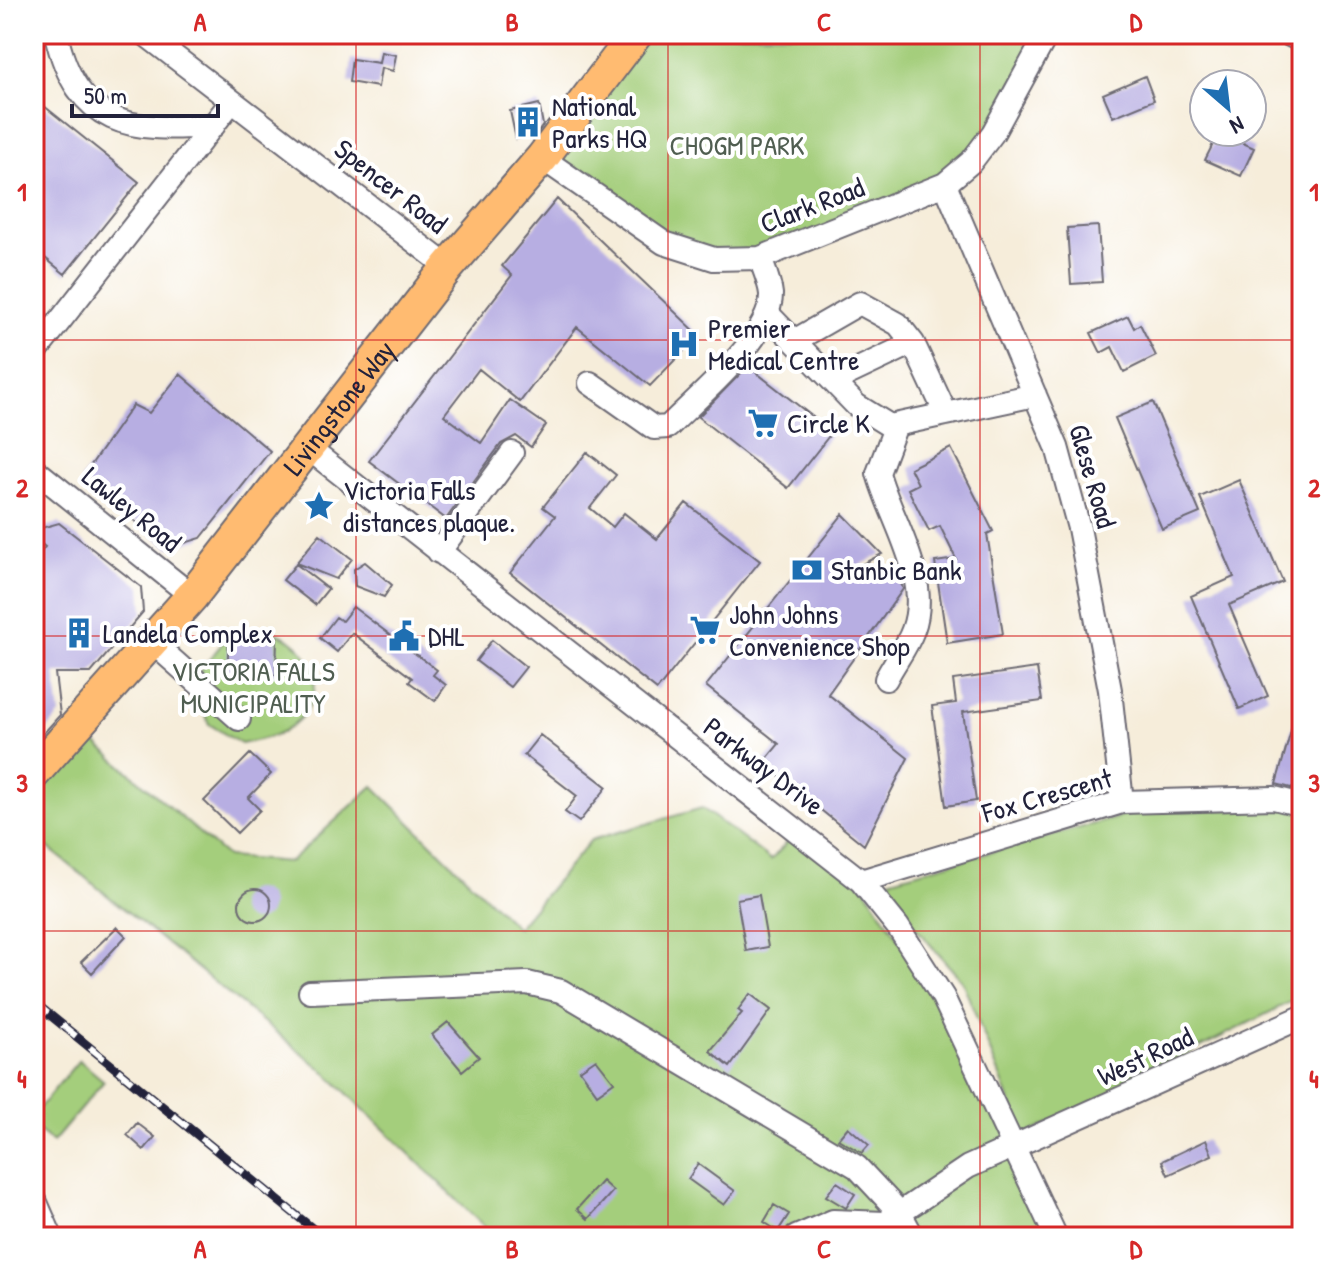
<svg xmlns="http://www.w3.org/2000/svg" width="1336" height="1271" font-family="'Patrick Hand',sans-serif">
<rect width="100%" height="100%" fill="#fff"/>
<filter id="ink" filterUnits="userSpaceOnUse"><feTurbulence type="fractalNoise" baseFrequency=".0125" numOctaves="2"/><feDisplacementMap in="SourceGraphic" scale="16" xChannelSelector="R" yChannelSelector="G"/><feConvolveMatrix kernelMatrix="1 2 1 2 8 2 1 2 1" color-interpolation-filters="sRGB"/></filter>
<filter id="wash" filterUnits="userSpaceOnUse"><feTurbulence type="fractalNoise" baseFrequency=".006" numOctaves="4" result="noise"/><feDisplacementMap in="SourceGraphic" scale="32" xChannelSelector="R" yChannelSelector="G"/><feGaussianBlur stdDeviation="1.8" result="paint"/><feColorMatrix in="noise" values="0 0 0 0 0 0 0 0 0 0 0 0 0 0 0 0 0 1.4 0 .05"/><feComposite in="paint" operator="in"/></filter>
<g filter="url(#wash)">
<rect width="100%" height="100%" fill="#f6edda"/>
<path fill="#a4ce7b" stroke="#63785b" stroke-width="2" d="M646 34H1057L971 162 760 258 664 243 544 160Z
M265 629C321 643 333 702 284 731 271 738 255 741 241 744L209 724 193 688 199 672 229 635 245 636Z
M82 731 227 857 290 862 373 786 517 928 591 840 702 808 771 860 793 836 864 886 946 1011 1056 1237H495L324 1071 34 836V785Z
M1290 808 1302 812V996L1024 1136 962 981 877 883 1138 812Z
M79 1060 104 1081 53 1142 34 1127V1114Z"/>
<g id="blocks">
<path fill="#b7aee2" d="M381 52 396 55 393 71 381 68 378 87 349 82 352 59 379 63Z
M1145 76 1154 100 1113 117 1103 94Z
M34 98 139 182 65 274 34 249Z
M539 104 543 125 536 135 516 139 510 111Z
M1219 132 1254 148 1241 176 1205 160Z
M557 199 699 335 650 386 577 327 520 402 479 369 444 415 481 443 510 400 546 425 531 447 516 436 501 444 446 519 369 461 512 275 502 266Z
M1098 226 1102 282 1071 284 1067 228Z
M1128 316 1134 328 1140 324 1156 356 1124 372 1112 347 1101 353 1091 333Z
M748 366 832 432 788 488 698 417Z
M180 374 270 451 201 538 169 548 81 479 133 405 149 413Z
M1153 402 1200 513 1162 529 1115 418Z
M951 448 993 531 987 534 1003 634 947 643 935 562 956 559 940 526 929 531 908 489 918 484 910 468Z
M587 452 616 475 590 508 613 527 624 513 657 539 686 503 760 561 657 690 510 573 555 516 543 507Z
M1239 480 1283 582 1229 605 1268 696 1239 709 1191 596 1234 577 1200 497Z
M843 514 882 554 835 578 896 568 903 589 828 694 908 758 864 845 763 763 779 744 706 686Z
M59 523 141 587 143 612 91 673H55L60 715 34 744V560L45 547 34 538 41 528Z
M320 534 352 559 336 579 296 563Z
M365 562 392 585 384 597 355 586 354 569Z
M296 564 328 589 315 605 283 580Z
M353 607 437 670 433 675 446 685 435 701 409 682 412 678 352 633 337 652 320 638 336 617 342 621Z
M229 635 277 637 276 675 227 674Z
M492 640 526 667 510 687 476 661Z
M1037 668 1042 701 963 712 976 801 946 806 932 706 956 703 953 680Z
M1297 710 1302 711V791L1276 784Z
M540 735 607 787 579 822 565 812 577 796 524 755Z
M250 754 271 774 248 798 260 810 237 833 204 801Z
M239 905a16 16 0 1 1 32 0a16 16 0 1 1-32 0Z
M759 895 768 947 746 951 737 899Z
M117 927 126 936 92 973 81 962Z
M750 994 771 1010 730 1067 710 1051 742 1013 738 1010Z
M448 1022 479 1057 462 1071 432 1035Z
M596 1059 614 1082 597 1094 580 1070Z
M137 1123 155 1137 144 1150 127 1135Z
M848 1127 869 1145 862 1153 838 1139Z
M1206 1140 1212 1155 1168 1175 1162 1161Z
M698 1164 735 1191 724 1205 688 1179Z
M602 1181 613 1191 588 1219 577 1209Z
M837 1182 855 1194 846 1208 826 1196Z
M774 1205 789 1214 778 1231 764 1222Z"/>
</g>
</g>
<g filter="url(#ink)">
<use href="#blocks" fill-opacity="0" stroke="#6c6973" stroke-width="2"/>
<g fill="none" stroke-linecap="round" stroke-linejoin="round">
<g stroke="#6c6973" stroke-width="26">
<path id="minor" d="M56 34C77 127 131 133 214 125
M145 34 448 267
M1288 34 1302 41
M542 158 664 243 714 259 760 258 945 184 971 162 993 133 1047 34
M945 184 1057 447 1079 528 1110 690 1122 802
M768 314 856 405 890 426 1035 395
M794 341 860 303 898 324 913 343 946 414
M34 354 232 101
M833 381 913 343
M590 383 654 428 668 427C697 397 772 337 771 294 770 283 764 269 760 258
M309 449 861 881 898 927 943 997 1056 1237
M34 469 192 596
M439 552 512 453
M152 642 239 719
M886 679C894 663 907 647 913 630 932 579 891 521 878 473L896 425
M861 881 1122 802 1274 798 1302 805
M310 992 527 983 561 991 857 1167 900 1213 913 1237
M34 1198 51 1237
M796 1237 833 1221 885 1223
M881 1237 885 1223 968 1167 1302 1017"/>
</g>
<g stroke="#6c6973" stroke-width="36">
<g id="highway">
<path id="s1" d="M34 773 192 596 448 267 542 158 636 34"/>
</g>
</g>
<use href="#minor" stroke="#fff" stroke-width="22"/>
<use href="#highway" stroke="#ffbb71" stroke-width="32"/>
<g stroke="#22223b" stroke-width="9">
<path id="rail" d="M34 1002 323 1237"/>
</g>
<use href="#rail" stroke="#fff" stroke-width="6" stroke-dasharray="18" stroke-linecap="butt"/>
</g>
</g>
<path fill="none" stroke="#d62828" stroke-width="2" stroke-opacity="0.55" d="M356 34V1237M668 34V1237M980 34V1237M34 340H1302M34 636H1302M34 931H1302"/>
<defs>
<g id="building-bare" transform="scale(2.4)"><path d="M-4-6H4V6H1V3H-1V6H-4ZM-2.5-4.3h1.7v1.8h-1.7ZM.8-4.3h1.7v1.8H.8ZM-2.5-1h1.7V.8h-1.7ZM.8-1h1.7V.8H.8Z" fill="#1f6fb2" stroke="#fff" stroke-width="2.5" paint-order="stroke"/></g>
<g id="hospital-bare" transform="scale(2.4)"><path d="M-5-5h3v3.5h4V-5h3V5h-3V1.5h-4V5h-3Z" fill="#1f6fb2" stroke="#fff" stroke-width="2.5" paint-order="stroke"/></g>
<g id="supermarket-bare" transform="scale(2.4)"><path d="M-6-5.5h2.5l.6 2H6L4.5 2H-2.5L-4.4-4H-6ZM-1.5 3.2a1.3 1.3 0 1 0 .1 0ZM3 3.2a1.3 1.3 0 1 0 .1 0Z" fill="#1f6fb2" stroke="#fff" stroke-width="2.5" paint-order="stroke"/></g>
<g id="sight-bare" transform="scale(2.4)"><path d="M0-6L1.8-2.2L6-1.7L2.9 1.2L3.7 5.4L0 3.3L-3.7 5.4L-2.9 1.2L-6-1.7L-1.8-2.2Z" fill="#1f6fb2" stroke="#fff" stroke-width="2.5" paint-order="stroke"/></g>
<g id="bank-bare" transform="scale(2.4)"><path d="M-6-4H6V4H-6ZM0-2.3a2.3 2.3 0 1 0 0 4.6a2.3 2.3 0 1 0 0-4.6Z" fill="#1f6fb2" stroke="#fff" stroke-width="2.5" paint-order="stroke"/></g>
<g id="civic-bare" transform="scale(2.4)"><path d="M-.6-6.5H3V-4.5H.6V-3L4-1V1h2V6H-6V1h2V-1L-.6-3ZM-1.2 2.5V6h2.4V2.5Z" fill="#1f6fb2" stroke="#fff" stroke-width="2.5" paint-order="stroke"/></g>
</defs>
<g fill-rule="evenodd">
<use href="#building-bare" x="528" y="122"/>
<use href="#hospital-bare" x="684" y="344"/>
<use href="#supermarket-bare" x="763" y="423"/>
<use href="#sight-bare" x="319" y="506"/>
<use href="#bank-bare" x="807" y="570"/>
<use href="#supermarket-bare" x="705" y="630"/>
<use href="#building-bare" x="79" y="633"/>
<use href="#civic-bare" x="404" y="636"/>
</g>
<g text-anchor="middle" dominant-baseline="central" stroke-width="8" stroke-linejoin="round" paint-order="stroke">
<g font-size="28" fill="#22223b" stroke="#fff" text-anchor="start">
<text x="552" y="106">National<tspan x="552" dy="32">Parks HQ</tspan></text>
<text x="708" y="328">Premier<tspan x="708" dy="32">Medical Centre</tspan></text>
<text x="787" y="423">Circle K</text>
<text x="343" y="490">Victoria Falls<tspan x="343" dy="32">distances plaque.</tspan></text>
<text x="831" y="570">Stanbic Bank</text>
<text x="729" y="614">John Johns<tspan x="729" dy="32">Convenience Shop</tspan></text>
<text x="103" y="633">Landela Complex</text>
<text x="428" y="636">DHL</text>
</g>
<g font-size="28" fill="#505e51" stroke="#fff">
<text x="737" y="145">CHOGM PARK</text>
<text x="253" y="671">VICTORIA FALLS<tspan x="253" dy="32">MUNICIPALITY</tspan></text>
</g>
<g font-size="28" fill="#22223b" stroke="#fff">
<text transform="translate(391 186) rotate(38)">Spencer Road</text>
<text transform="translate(812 205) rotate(-21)">Clark Road</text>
<text stroke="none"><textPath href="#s1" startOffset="476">Livingstone Way</textPath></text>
<text transform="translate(1093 476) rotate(74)">Glese Road</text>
<text transform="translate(132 509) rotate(39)">Lawley Road</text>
<text transform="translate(764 766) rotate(37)">Parkway Drive</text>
<text transform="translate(1047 795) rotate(-16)">Fox Crescent</text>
<text transform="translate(1145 1056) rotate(-25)">West Road</text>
</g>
</g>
<rect width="1336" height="1271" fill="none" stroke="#fff" stroke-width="88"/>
<g transform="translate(1228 108) rotate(152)"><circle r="38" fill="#ffffff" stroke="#a7a7b1" stroke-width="2"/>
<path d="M0-6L14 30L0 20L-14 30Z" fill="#1f6fb2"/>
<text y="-12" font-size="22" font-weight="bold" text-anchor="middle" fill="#22223b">N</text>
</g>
<path d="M72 104v12h146v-12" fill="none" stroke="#22223b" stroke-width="4"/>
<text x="84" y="104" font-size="24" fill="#22223b" stroke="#ffffff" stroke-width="6" paint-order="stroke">50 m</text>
<rect x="44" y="44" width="1248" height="1183" fill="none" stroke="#d62828" stroke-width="3"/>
<g font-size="26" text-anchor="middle" font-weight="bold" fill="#d62828">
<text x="200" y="31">A</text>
<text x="512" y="31">B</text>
<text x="824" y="31">C</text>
<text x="1136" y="31">D</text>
<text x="22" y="201">1</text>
<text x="1314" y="201">1</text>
<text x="22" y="497">2</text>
<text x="1314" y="497">2</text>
<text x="22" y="792">3</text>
<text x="1314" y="792">3</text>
<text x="22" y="1088">4</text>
<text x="1314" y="1088">4</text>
<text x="200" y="1258">A</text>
<text x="512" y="1258">B</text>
<text x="824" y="1258">C</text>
<text x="1136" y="1258">D</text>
</g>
</svg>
